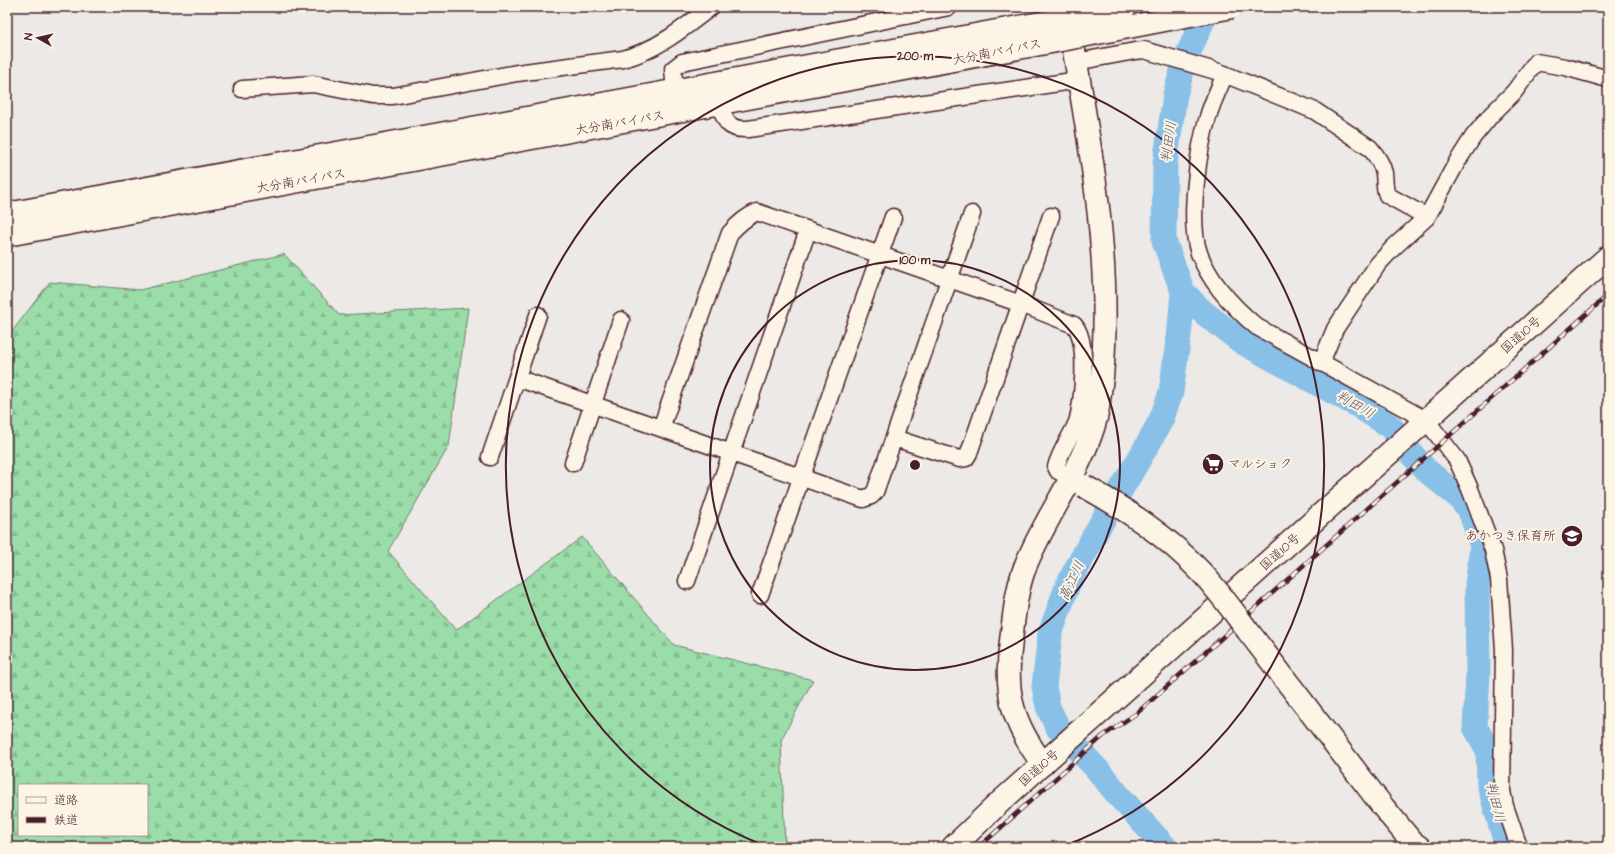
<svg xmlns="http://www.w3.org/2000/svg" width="1615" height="854" font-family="'Architects Daughter','Klee One',sans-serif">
<defs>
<pattern id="forest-firs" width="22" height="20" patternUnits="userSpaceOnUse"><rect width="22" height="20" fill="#9adda9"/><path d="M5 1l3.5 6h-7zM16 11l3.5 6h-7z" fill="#86bd92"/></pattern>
</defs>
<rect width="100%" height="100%" fill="#ece9e6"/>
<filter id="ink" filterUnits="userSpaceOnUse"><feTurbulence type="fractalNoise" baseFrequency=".025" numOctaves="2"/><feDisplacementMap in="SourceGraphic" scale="8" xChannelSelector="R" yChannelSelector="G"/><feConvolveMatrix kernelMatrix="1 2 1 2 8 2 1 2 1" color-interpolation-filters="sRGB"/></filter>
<g filter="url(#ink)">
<path fill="url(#forest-firs)" stroke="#727e6a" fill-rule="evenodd" d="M284 254 339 315 468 308 449 446 388 551 456 630 582 537 674 645 813 680 781 740 785 847H735L731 844 687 847H7V338L50 282 140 290ZM19 785H147V835H19Z"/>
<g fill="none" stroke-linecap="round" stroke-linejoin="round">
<path stroke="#89c0e7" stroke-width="25" d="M1210 7 1203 20 1186 58 1175 95 1165 164 1164 241 1183 292 1204 313 1242 342 1357 405 1390 426 1407 449 1426 470 1460 498 1471 513 1482 546 1477 585 1478 675 1475 727 1488 750 1489 784 1507 847
M1165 847 1119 796 1096 768 1058 728 1048 707 1044 687 1050 634 1068 584 1100 525 1148 444 1162 418 1171 392 1180 327 1183 292"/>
<g stroke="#4a1f2b" stroke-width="19">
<path id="street" d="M1076 62 1135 51 1144 50 1219 72 1291 101 1315 111 1370 148C1376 155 1382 164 1384 173 1385 180 1384 188 1387 195L1427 217
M1225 74C1219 89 1212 102 1208 117 1198 149 1188 222 1199 253 1210 283 1233 307 1257 327L1426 420 1457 460 1470 489 1493 550 1499 579 1504 650 1502 791 1505 806 1519 847
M242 89 313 84 373 96H393L517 73 623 59C657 50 684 28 711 7
M675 91 673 69 682 62 949 7
M720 104C725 122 728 130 748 129L1079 80
M1321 363 1335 329 1378 264 1394 247 1427 217 1457 162 1473 137 1491 115 1514 92 1536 62 1565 67 1608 79
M517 378 863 499 871 496 875 492 972 214
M661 428 730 233C738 224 746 217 757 212L1021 304 1074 325C1089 339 1083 403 1077 422 1071 437 1060 451 1056 467L1058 471 1071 478
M894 438 959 459 966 458 969 453 1051 216
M490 457 538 315
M573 463 621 320
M687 581 808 230
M760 595 893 217"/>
</g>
<g stroke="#4a1f2b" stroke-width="25">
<path id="secondary" d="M1248 631 1384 808 1412 842 1419 847
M1043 764C1012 723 1004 692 1011 641 1014 616 1016 591 1025 567 1045 516 1082 471 1096 418 1099 405 1100 391 1102 377 1112 265 1092 155 1073 45L1068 24 1062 7"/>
</g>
<g stroke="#4a1f2b" stroke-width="25">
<path id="highway" d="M7 214 1046 22
M7 235 1051 42
M953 847 999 803 1608 257"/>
</g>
<use href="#street" stroke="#fcf5e5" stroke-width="16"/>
<use href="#secondary" stroke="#fcf5e5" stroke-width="22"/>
<use href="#highway" stroke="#fcf5e5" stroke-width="22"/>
<g stroke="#4a1f2b" stroke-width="4.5">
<path id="rail" d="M979 847 1103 736 1137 713 1608 295"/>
</g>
<use href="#rail" stroke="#fcf5e5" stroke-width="3" stroke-dasharray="9" stroke-linecap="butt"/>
<g stroke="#4a1f2b" stroke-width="25" stroke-linecap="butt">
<path id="secondary-bridge" d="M1084 486C1127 510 1167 536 1201 572 1218 590 1233 611 1248 631"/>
</g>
<g stroke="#4a1f2b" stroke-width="25" stroke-linecap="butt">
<path id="highway-bridge" d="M1046 22 1125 7
M1051 42 1232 7"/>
</g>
<use href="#secondary-bridge" stroke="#fcf5e5" stroke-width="22"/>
<use href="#highway-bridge" stroke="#fcf5e5" stroke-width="22"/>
</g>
</g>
<g fill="none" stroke="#4a1f2b" stroke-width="2">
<circle cx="915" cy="465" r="205"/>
<path d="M768 847A409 409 0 1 1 1062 847"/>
</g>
<defs>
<g id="supermarket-disc" transform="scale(1.15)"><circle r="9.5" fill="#4a1f2b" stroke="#fcf5e5"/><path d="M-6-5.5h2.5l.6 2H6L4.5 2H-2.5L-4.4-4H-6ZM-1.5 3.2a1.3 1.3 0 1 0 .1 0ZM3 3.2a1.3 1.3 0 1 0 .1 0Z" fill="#fff"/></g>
<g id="school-disc" transform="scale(1.15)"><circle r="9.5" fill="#4a1f2b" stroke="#fcf5e5"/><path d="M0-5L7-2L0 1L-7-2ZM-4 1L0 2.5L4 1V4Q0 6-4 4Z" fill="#fff"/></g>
</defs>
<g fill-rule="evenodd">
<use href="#supermarket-disc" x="1213" y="464"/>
<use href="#school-disc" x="1572" y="536"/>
</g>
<g text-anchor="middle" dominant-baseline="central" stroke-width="4" stroke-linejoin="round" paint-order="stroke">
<g font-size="13" fill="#4a1f2b" stroke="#fcf5e5">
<text transform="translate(997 52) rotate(-11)">大分南バイパス</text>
<text transform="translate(620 123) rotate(-10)">大分南バイパス</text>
<text transform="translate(301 181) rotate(-10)">大分南バイパス</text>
<text transform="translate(1521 335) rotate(-42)">国道10号</text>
<text transform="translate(1280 552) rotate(-42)">国道10号</text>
<text transform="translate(1039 768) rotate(-42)">国道10号</text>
</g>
<g font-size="13" fill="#4a1f2b" stroke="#fcf5e5" text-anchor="start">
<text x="1228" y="464">マルショク</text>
<text x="1556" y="536" text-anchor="end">あかつき保育所</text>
</g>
<g font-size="14" font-style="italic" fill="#5d4f63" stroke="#fcf5e5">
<text transform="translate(1169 142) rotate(-82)">判田川</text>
<text transform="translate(1355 405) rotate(30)">判田川</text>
<text transform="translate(1072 581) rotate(-65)">高江川</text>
<text transform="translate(1495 802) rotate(76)">判田川</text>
</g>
</g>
<circle cx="915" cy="465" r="6" fill="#4a1f2b" stroke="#fcf5e5" stroke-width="2"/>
<g font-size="12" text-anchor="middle" font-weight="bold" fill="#4a1f2b" stroke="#fcf5e5" stroke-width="4" stroke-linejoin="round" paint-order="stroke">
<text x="915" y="60">200 m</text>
<text x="915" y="264">100 m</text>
</g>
<rect width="1615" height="854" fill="none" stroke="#fcf5e5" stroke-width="24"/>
<rect x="12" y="12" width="1591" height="830" fill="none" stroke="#4a1f2b" stroke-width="1.5" filter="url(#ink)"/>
<rect x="18" y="784" width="130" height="52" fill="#fcf5e5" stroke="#b59f9b"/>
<rect x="26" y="797" width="20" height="6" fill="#fcf5e5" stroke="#b59f9b"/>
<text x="54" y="804" font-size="12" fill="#4a1f2b">道路</text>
<rect x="26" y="817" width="20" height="6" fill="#4a1f2b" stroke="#b59f9b"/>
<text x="54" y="824" font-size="12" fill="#4a1f2b">鉄道</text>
<g transform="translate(38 38) rotate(278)" stroke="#fcf5e5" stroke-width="3" paint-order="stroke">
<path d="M0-3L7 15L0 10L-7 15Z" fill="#4a1f2b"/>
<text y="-6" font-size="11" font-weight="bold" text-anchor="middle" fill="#4a1f2b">N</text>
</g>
</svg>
